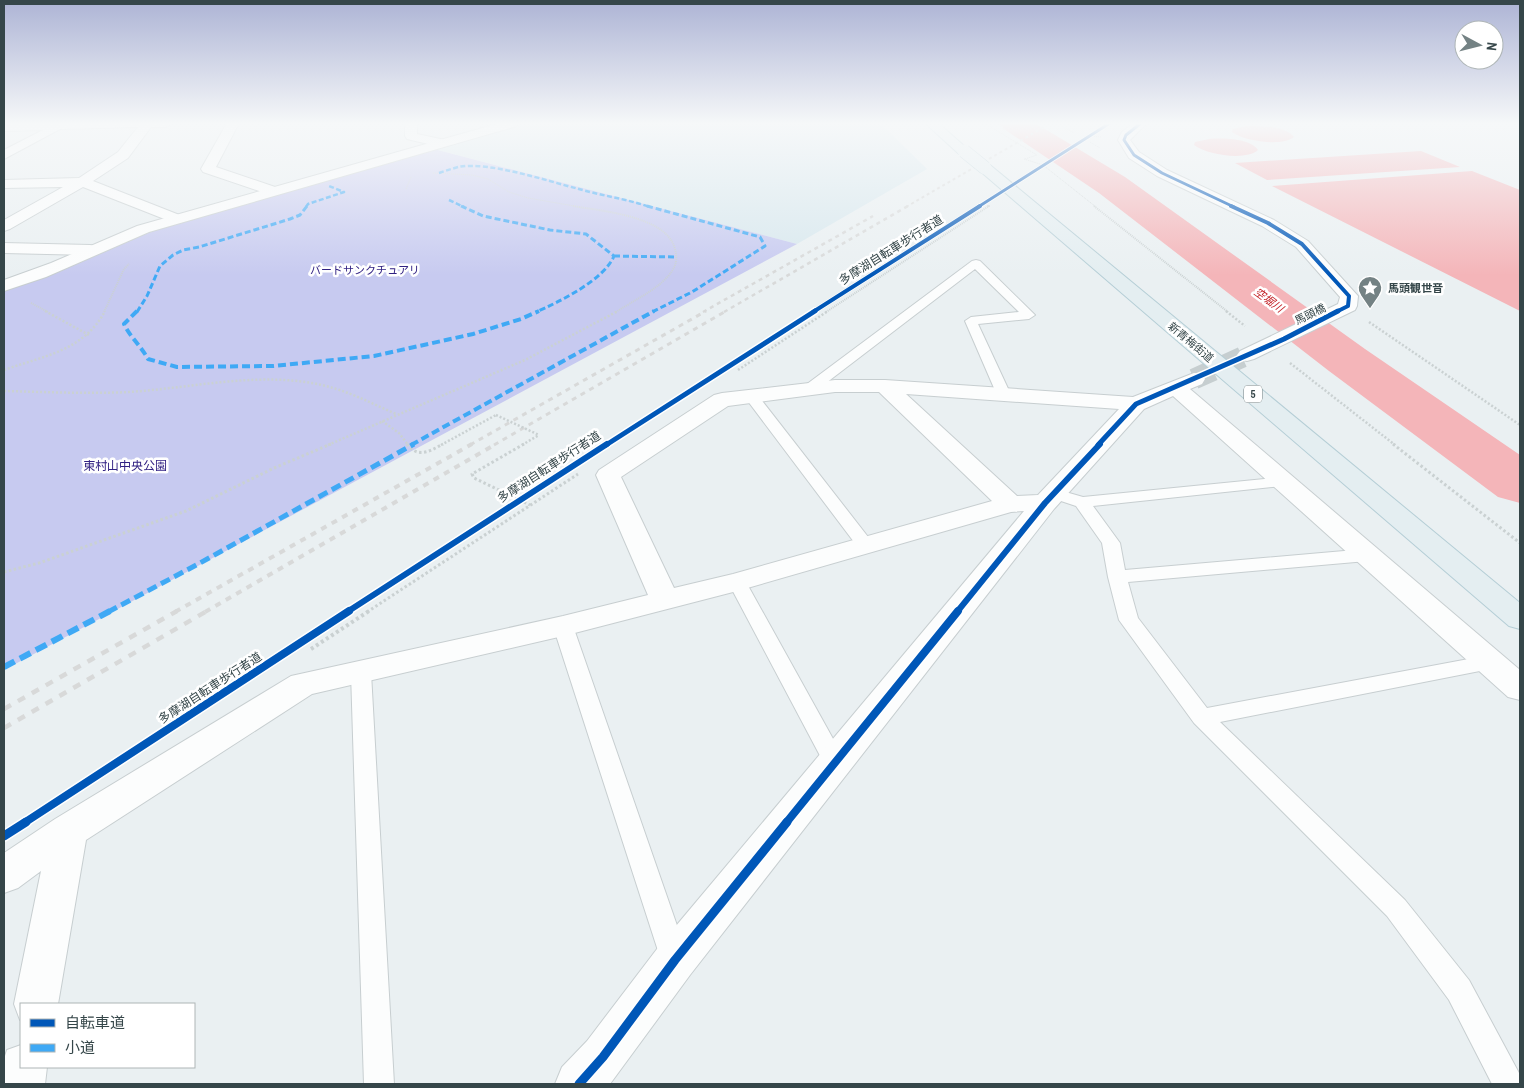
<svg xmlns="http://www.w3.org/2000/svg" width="1524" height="1088" font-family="'Archivo Narrow','Noto Sans JP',sans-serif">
<rect width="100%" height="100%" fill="#eaf0f2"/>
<path fill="#d8e8ee" d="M521 123H880L927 169 797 244 434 149Z"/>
<path fill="#c7caf0" d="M434 149 797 244 4 670V291L31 282 146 230Z"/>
<path fill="#f4b5b9" d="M1245 126C1260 126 1284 125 1294 137 1282 147 1244 141 1232 132L1233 129Z
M1209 139C1223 138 1250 138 1258 150 1246 161 1207 155 1194 145L1195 142Z
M1421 151 1460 167 1267 180 1235 163Z
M1472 171 1520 190V311L1272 186Z"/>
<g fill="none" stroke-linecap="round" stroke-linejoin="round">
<path fill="#f4b5b9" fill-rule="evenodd" d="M999 123H1035L1125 177 1365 349 1520 455V503L1498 497 1329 371 1099 193 1004 129Z"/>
<path stroke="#c6ced0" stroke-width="21" stroke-dasharray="21 11" stroke-linecap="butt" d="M1194 379 1247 355"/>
<g stroke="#c7ced0" stroke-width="2">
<path id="service" d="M976 260 980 261 1035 315 1029 319 978 324 1011 395 1009 398H999L997 395 965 321 971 317 1019 312 975 269 813 393H803L801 390 803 387 972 261Z
M751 392 756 393 872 542 875 546 872 550 866 551 860 550 744 396Z
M1284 477 1290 479 1292 482 1290 485 1093 506 1120 543 1125 570 1367 549 1373 551 1376 555 1373 559 1367 561 1128 582 1138 618 1207 708 1490 655 1497 657 1500 662 1497 667 1490 669 1220 722 1405 900 1469 980 1519 1073 1520 1084H1492L1449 1000 1387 916 1194 723 1119 620 1108 577 1102 543 1076 506 1049 497 1047 494 1049 491 1055 489 1083 497Z
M737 576 744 578 746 582 842 755 845 761 842 767 834 770 826 767 728 582 730 578Z
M563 619 570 621 573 626 689 960 685 969 675 973 665 969 661 960 553 626 556 621Z
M361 666 368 668 371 673 394 1084H364L351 673 354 668Z"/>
</g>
<g stroke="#c7ced0" stroke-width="2">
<path id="minor" d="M4 123H172L166 127H151L128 158 93 181 182 216 185 219 182 222H172L83 187 10 229 4 231V220L63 187 4 188V180L79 178 118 152 138 127 60 129 4 159V150L43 130 4 131Z
M227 123H239L216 167 278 188 280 191 278 194H268L203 172 201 169Z
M405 123H417V134L445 140 447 143 441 147 407 139 405 136Z
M1134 123H1147L1130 140 1139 152 1167 170 1274 220 1308 241 1358 296 1357 306 1355 310 1254 359 1247 361 1240 359 1237 355 1240 351 1338 304 1340 297 1296 247 1262 226 1157 176 1129 158 1118 140 1122 132Z
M4 243 90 245 96 246 98 250 96 254 90 255 4 253Z
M1194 373 1202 374 1205 379 1202 384 1190 389 1520 670V700L1508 697 1173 396 1144 409 1054 509 690 975 610 1084H555L562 1067 587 1041 660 945 1024 511 1011 512 737 591 563 636 312 694 86 840 58 1004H21L20 1020 14 1004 41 871 18 888 4 893V853L55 819 291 676 563 616 648 595 596 475 599 470 714 395 722 393 835 380H885L1133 397ZM835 392H879L992 501 733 574 674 588 621 477 728 406ZM906 394 1119 409 1038 495 1017 496Z
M21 1045V1067H47L45 1084H4V1059L7 1050Z"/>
</g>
<g stroke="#c7ced0" stroke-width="2">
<path id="tertiary" d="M500 123H519L517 126 149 232 46 277 4 291V280L51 263 137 226Z"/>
</g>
<g stroke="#b5ced6" stroke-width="2">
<path id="primary" d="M925 123H938L970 151 969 154H959Z
M985 164 990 165 1520 603V629L1509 626 980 171 978 168 980 165Z"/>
</g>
<path stroke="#cad1d2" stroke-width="1" stroke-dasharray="1 1" stroke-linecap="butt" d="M984 123 1037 155
M1062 126 1074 133
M1088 136 1101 137
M1090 142 1100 148
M1024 159 1043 165 1096 207
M1025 159 1037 155
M433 173 472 175 488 179 509 192 528 198 580 207
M406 189 411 177
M987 206H989L987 207"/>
<path stroke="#cad1d2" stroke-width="2" stroke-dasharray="1 1" stroke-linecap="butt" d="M573 206C601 211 667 216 675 249 677 256 677 264 672 271 660 289 634 300 616 312
M1094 206 1228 312
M31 303 48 312
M104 312 124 269 129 264
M826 312 989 206H987"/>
<path stroke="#cad1d2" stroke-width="2.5" stroke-dasharray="2 2" stroke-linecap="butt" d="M45 311 89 335
M1226 311 1245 326
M1369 322 1520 425
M1290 363 1395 445
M4 370C43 356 84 351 105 311
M738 370 828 311
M4 391C46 392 88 394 129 392 192 388 259 371 322 385 348 391 371 403 396 414
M382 421 399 433 408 445
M328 445 525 360 618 311
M441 445 496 415
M522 445 539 435"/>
<path stroke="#cad1d2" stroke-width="3" stroke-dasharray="2.5 2.5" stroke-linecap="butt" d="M407 444C418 459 430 451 443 444
M524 444 472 474 474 478 530 505
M1393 444 1520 543
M4 572 39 563 186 511 274 468 331 444
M367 612 578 474"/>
<path stroke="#cad1d2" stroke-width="4" stroke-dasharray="3 3" stroke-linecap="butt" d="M311 649 369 611"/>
<use href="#service" fill="#fcfdfd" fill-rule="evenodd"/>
<use href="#minor" fill="#fcfdfd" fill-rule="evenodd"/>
<use href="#tertiary" fill="#fcfdfd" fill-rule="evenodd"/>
<use href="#primary" fill="#e4eef1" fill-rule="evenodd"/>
<path stroke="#d8d9d9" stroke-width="2" stroke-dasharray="3 3" stroke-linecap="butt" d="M906 207 1051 123"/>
<path stroke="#d8d9d9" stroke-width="2.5" stroke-dasharray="4 4" stroke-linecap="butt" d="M703 312 873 216
M724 312 908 206"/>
<path stroke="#d8d9d9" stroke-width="3" stroke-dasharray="5 5" stroke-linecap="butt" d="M470 445 706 311
M494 445 726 311"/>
<path stroke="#d8d9d9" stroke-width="4" stroke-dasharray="6 6" stroke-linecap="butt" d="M175 612 472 444
M205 612 496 444"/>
<path stroke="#d8d9d9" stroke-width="4.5" stroke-dasharray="8 8" stroke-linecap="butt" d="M4 709 177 611
M4 728 207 611"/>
<g stroke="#b5ced6" stroke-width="14" stroke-linecap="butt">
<path id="primary-bridge" d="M964 151 985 168"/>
</g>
<path stroke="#cad1d2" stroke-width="2.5" stroke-dasharray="2 2" stroke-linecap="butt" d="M496 415 539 435"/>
<use href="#primary-bridge" stroke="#e4eef1" stroke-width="13"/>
<path stroke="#3fa9f5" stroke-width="2.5" stroke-dasharray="5 2.5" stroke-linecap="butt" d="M439 173C445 171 451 169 458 167 489 161 547 181 579 189 603 196 627 199 650 207
M449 200 464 207
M306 207 308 204 344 192 329 186"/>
<path stroke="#3fa9f5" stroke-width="3" stroke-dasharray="6 3" stroke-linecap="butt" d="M461 206 483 216 550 230 586 234 614 256C604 280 559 302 536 312
M647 206 760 237 765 246 692 292 652 312
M614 256 677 257
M137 312 147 296 160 266 173 255 183 250 199 247 290 219 300 215 307 206"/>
<path stroke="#3fa9f5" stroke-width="4" stroke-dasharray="8 4" stroke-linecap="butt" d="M137 311 124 324C130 337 141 346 148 359L177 367 273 366 374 356 473 334 521 319 539 311
M411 445 654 311"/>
<path stroke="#3fa9f5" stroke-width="5" stroke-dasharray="10 5" stroke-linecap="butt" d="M108 612 200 563 414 444"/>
<path stroke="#3fa9f5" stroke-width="6" stroke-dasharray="12 6" stroke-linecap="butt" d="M4 667 110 611"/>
<g stroke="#fff" stroke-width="4.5">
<path id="cycleway-far5" d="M1141 123 1126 135 1124 140 1134 155 1162 173 1234 207
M978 207 1110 123"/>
</g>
<g stroke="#fff" stroke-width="5.5">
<path id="cycleway-far4" d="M1231 206 1268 223 1302 244 1349 296 1348 306 1336 312
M813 312 980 206"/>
</g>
<g stroke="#fff" stroke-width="8">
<path id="cycleway-far3" d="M606 445 815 311
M1098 445 1136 404 1284 339 1338 311"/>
</g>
<g stroke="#fff" stroke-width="9">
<path id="cycleway-far2" d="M347 612 607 444
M957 612 1045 503 1100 444"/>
</g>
<g stroke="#fff" stroke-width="11">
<path id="cycleway-far1" d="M24 823 349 611
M786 823 958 611"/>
</g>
<g stroke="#fff" stroke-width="12">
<path id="cycleway" d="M4 836 26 822
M579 1084 603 1057 675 960 787 822"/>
</g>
<use href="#cycleway-far5" stroke="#0057b8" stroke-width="3"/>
<use href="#cycleway-far4" stroke="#0057b8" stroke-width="4"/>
<use href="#cycleway-far3" stroke="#0057b8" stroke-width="5"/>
<use href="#cycleway-far2" stroke="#0057b8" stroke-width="6"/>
<use href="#cycleway-far1" stroke="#0057b8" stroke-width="8"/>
<use href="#cycleway" stroke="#0057b8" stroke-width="9"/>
</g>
<linearGradient id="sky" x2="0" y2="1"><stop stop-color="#adb4d5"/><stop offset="0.45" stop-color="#f6f8f9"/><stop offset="1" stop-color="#f6f8f9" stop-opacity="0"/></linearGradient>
<rect width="1524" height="275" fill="url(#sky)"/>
<defs>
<g id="sight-pin" transform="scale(1.25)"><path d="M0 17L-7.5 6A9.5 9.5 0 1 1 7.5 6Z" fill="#748284" stroke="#fff"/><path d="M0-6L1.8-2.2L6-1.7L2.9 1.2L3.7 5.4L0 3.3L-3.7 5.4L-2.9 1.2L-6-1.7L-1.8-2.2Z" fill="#fff"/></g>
</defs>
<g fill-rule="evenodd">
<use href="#sight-pin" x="1370" y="288"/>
</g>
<g text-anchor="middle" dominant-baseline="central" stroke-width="5" stroke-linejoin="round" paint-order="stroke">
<g font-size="11" fill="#312182" stroke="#fff">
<text x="365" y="270">バードサンクチュアリ</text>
</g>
<g font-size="11" font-weight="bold" fill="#354649" stroke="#fff" text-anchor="start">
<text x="1388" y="288">馬頭観世音</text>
</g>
<g font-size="11" font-style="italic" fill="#c22126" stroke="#fff">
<text transform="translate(1269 300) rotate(36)">空堀川</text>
</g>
<g font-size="11" fill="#354649" stroke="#fff">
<text transform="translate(1310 314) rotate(-26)">馬頭橋</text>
<text transform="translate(1191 342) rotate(40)">新青梅街道</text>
</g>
<rect fill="#fff" stroke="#727e80" stroke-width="1" x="1244" y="385.5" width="18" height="17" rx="4"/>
<g font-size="11" font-weight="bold" fill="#354649">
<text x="1253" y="394">5</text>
</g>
<g font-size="12" fill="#354649" stroke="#fff">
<text transform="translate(891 250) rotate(-32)">多摩湖自転車歩行者道</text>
<text transform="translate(549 467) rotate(-33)">多摩湖自転車歩行者道</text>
<text transform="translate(210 688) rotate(-33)">多摩湖自転車歩行者道</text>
</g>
<g font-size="12" fill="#312182" stroke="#fff">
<text x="125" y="466">東村山中央公園</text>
</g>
</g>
<rect width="1524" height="1088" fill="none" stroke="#354649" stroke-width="10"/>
<rect x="20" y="1003" width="175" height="65" fill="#ffffff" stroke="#aeb5b6"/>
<rect x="30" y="1019" width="25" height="8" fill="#0057b8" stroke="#aeb5b6"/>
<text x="65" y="1028" font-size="15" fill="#354649">自転車道</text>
<rect x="30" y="1044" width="25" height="8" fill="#3fa9f5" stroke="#aeb5b6"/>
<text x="65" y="1053" font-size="15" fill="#354649">小道</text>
<g transform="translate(1479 45) rotate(97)"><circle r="24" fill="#ffffff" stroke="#aeb5b6"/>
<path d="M0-4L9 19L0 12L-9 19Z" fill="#748284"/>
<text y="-8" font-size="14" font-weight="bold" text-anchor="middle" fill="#354649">N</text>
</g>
</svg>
